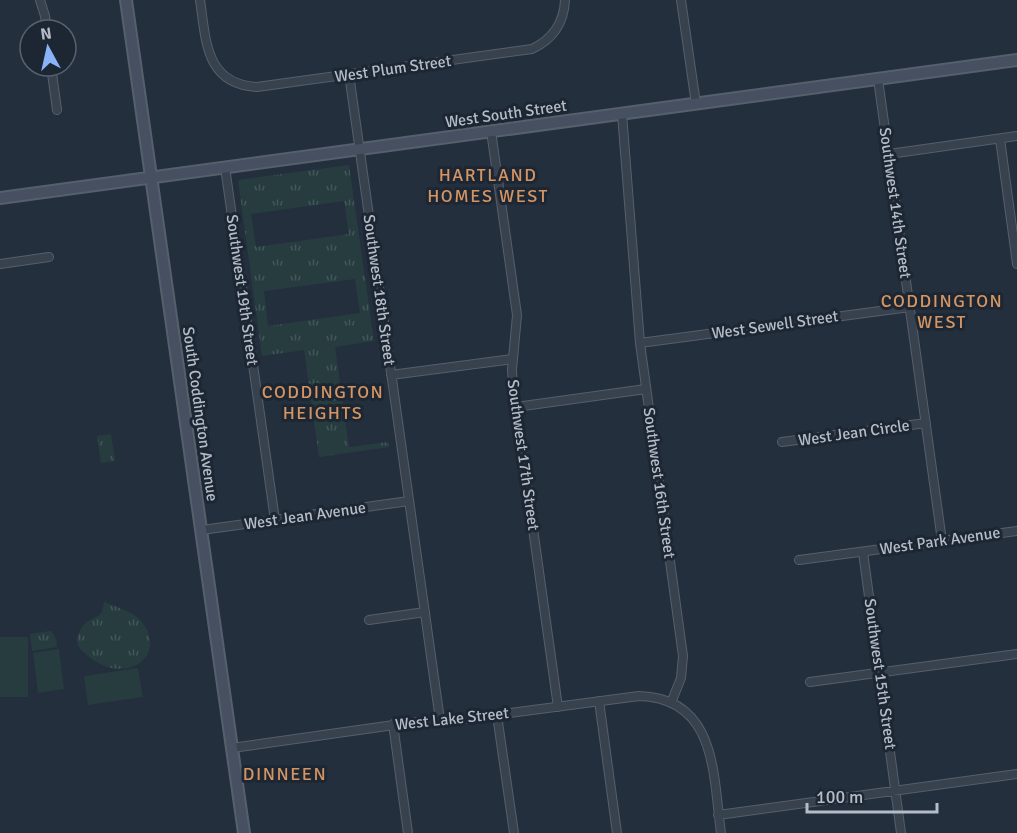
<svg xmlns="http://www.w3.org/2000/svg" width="1017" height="833" font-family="Signika,sans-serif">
<defs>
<pattern id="park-tufts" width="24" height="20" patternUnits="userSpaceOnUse" patternTransform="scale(1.5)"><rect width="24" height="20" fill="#263c3f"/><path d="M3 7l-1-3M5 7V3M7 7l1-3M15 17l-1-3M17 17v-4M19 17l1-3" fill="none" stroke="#435659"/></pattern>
</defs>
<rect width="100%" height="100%" fill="#242f3e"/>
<path fill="url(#park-tufts)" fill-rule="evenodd" d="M349 165 374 341 335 347 349 447 388 442 389 447 319 457 304 350 262 356 238 180ZM344 201 349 234 256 247 251 214ZM355 279 360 313 268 326 264 291Z
M111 434 115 461 101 463 97 436Z
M104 602C115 606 130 611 138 618 172 652 128 689 88 656 81 650 76 647 77 637 79 633 81 627 85 624 95 614 102 621 104 602Z
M51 631 56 639 57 647 32 651 30 634Z"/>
<path fill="#263c3f" d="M0 637H28V697H0Z
M59 649 64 689 38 693 33 653Z
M138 668 143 697 88 705 84 676Z"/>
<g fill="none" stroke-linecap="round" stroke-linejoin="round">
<g stroke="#565f6c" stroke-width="10">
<path id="street" d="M40 0 45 16 47 30
M200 0C206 40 205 84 257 87L532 49C553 39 564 23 565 0
M681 0 696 104
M51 66 57 110
M349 74 440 720
M878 79 942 541
M622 114 640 343 683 656 681 678 671 703
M491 131 517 315 512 370 513 386 558 707
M1000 139 1017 264
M889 154 1017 136
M225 167 275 520
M0 264 49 257
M640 343 910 307
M391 375 513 359
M516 407 646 389
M782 442 926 423
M202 530 409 501
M863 552 901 833
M799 560 1017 531
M369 620 425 612
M810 682 1017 654
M599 701 617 833
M497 715 514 833
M393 724 408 833
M232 748 415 722 465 719 639 696C717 698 713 775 721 833
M718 815 1017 774"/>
</g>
<g stroke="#565f6c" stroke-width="14">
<path id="secondary" d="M126 0 244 833
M0 198 1017 60"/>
</g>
<use href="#street" stroke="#38414e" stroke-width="8"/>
<use href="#secondary" stroke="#465061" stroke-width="10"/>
</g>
<g text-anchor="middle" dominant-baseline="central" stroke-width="6" stroke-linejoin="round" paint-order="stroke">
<g font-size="16" fill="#b4bcc9" stroke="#1d2633">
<text transform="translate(393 69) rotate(-8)">West Plum Street</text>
<text transform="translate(506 114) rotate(-8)">West South Street</text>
<text transform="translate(895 203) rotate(82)">Southwest 14th Street</text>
<text transform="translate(242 290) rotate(82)">Southwest 19th Street</text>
<text transform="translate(379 290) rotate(82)">Southwest 18th Street</text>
<text transform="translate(775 325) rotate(-8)">West Sewell Street</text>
<text transform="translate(200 414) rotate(82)">South Coddington Avenue</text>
<text transform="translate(854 433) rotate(-8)">West Jean Circle</text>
<text transform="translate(523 455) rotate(82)">Southwest 17th Street</text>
<text transform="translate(659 483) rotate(82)">Southwest 16th Street</text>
<text transform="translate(305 516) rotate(-8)">West Jean Avenue</text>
<text transform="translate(940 541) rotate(-8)">West Park Avenue</text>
<text transform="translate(880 674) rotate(82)">Southwest 15th Street</text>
<text transform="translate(452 719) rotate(-6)">West Lake Street</text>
</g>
<g font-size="18" letter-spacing="1.5" fill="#d59563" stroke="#1d2633">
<text x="488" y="175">HARTLAND<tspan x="488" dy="21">HOMES WEST</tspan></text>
<text x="942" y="301">CODDINGTON<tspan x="942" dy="21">WEST</tspan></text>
<text x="323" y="392">CODDINGTON<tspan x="323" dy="21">HEIGHTS</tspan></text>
<text x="285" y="774">DINNEEN</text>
</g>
</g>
<g transform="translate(48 48) rotate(352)"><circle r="28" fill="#1d2633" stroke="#59626f" stroke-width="1.5"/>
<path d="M0-4.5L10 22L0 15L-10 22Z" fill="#8ab4f8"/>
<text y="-9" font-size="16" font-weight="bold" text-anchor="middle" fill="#b4bcc9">N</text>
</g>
<path d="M807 803v9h130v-9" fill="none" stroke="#b4bcc9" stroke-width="3"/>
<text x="816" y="803" font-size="18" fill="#b4bcc9" stroke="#1d2633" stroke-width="4.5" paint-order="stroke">100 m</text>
</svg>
